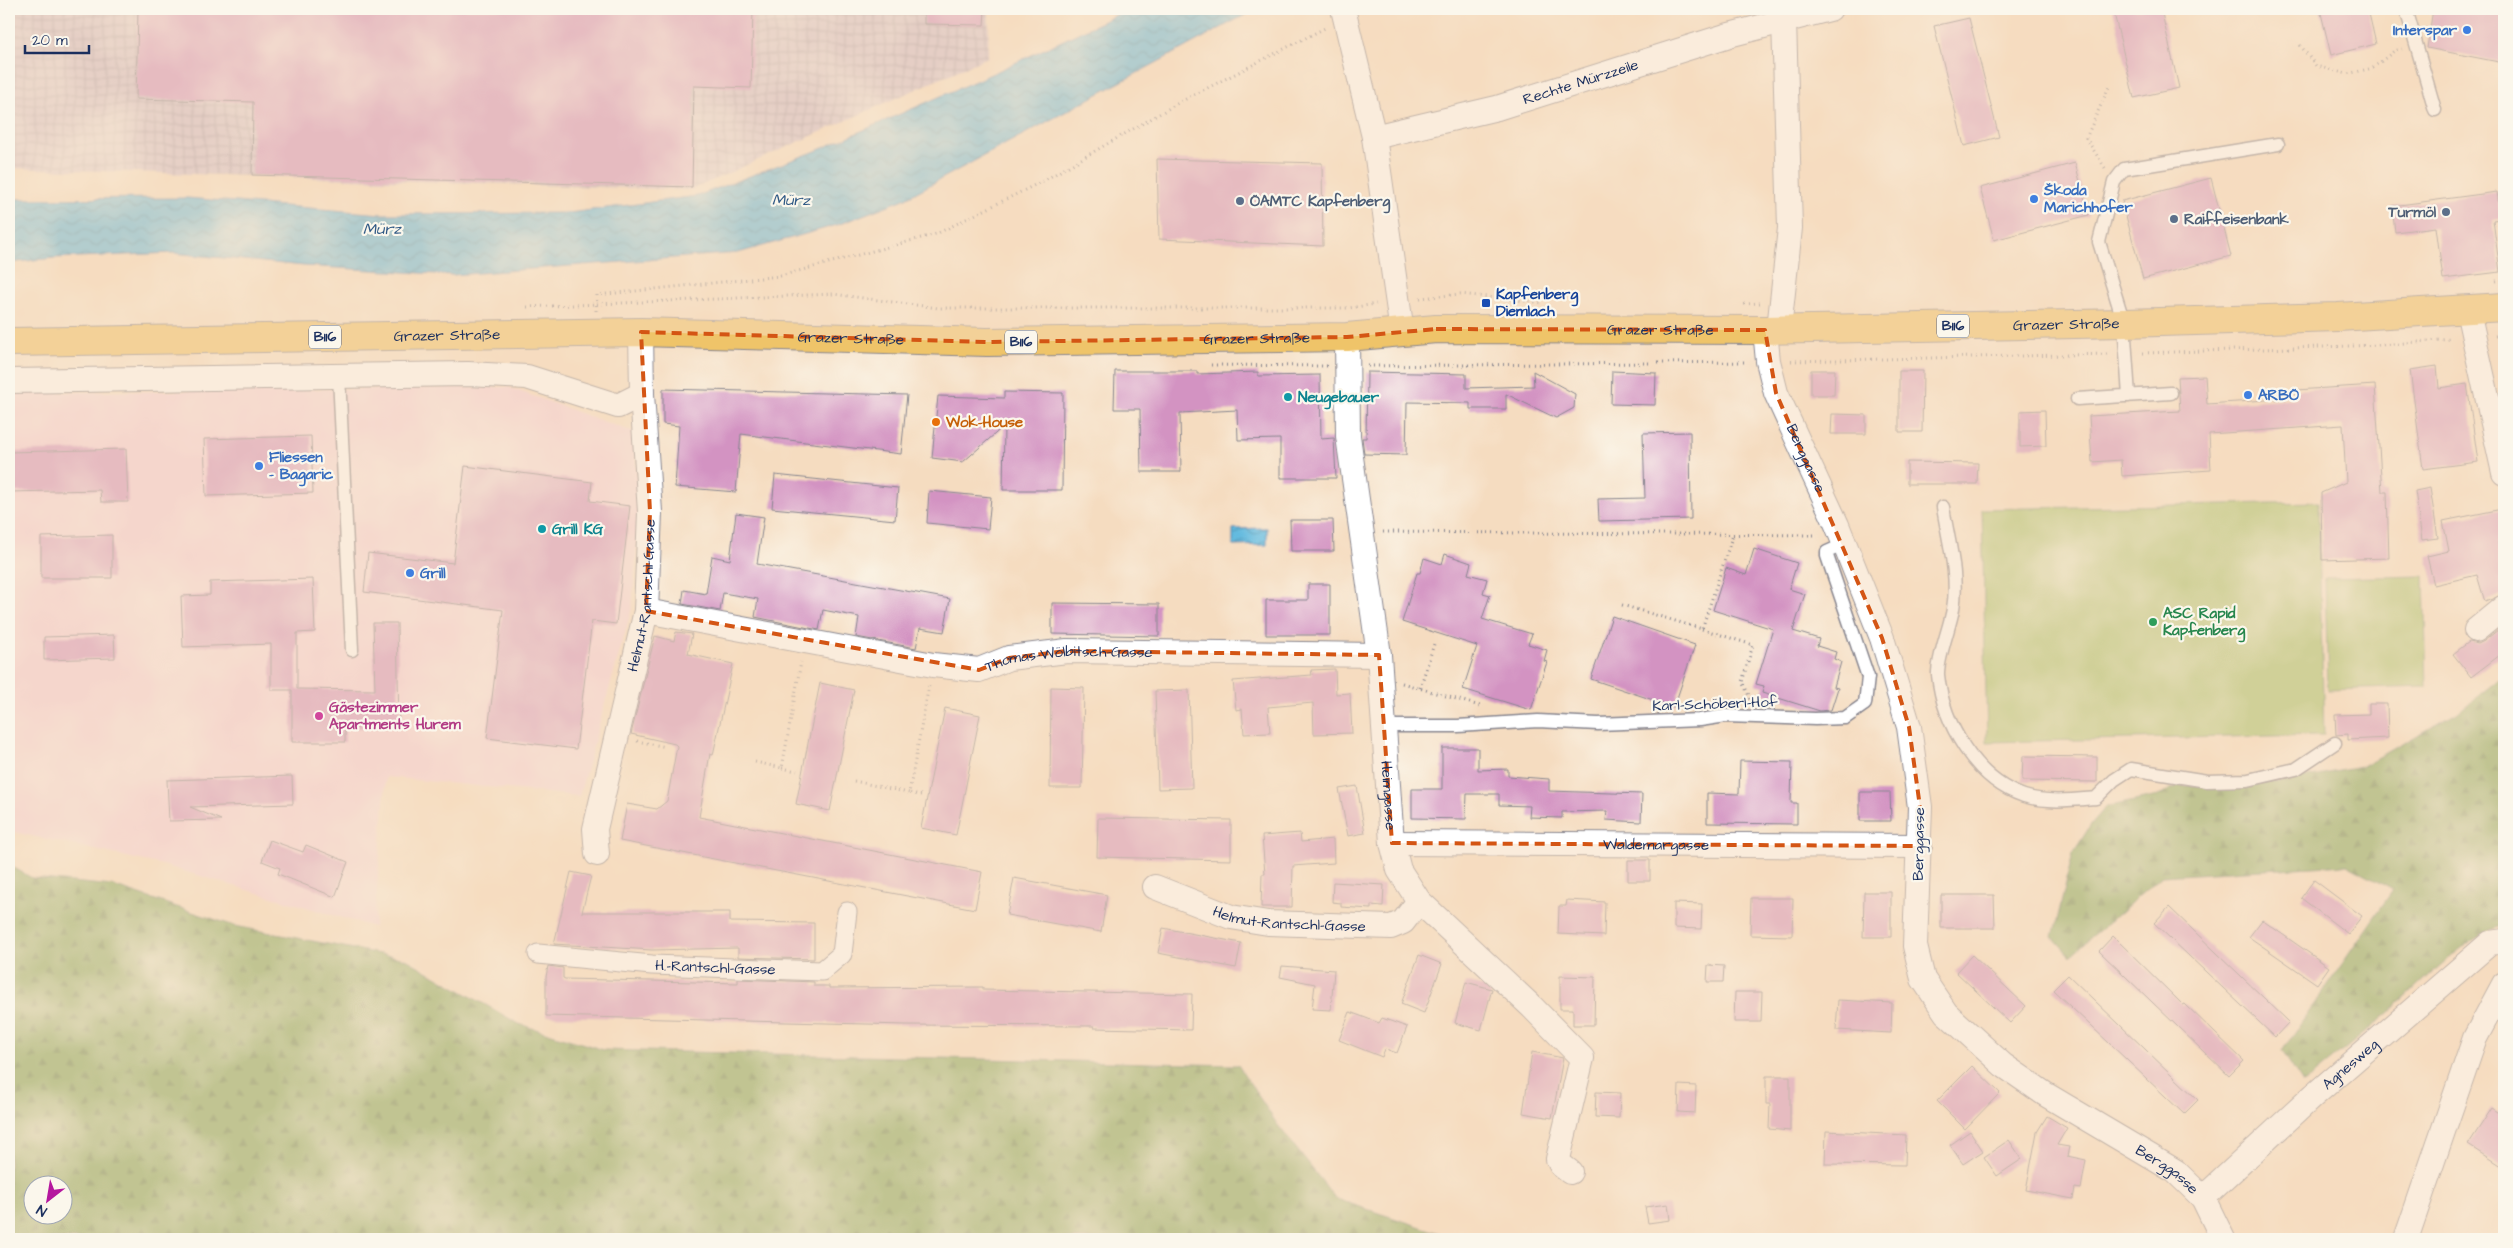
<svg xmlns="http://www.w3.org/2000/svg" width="2513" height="1248" font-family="'Architects Daughter',sans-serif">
<defs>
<pattern id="industrial-grid" width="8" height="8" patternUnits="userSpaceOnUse" patternTransform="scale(1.25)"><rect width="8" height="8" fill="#d0bdcc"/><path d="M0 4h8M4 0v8" fill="none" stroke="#a89aa9"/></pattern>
<pattern id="forest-firs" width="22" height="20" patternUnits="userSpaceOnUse" patternTransform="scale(1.25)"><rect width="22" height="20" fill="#81a75c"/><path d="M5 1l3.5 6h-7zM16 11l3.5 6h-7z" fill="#69884f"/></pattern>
<pattern id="water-waves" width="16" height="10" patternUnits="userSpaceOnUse" patternTransform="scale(1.25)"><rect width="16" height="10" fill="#62badf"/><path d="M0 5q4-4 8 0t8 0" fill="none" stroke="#5098b8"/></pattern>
</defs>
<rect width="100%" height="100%" fill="#fbf7ec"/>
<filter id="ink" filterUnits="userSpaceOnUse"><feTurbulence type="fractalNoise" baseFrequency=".02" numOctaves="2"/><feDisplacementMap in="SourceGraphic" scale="10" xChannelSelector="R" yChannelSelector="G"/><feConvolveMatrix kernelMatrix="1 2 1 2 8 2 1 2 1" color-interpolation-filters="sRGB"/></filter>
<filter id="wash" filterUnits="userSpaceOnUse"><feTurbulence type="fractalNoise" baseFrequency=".0096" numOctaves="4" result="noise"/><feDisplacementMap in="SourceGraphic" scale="20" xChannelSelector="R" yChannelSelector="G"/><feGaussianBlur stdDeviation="1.12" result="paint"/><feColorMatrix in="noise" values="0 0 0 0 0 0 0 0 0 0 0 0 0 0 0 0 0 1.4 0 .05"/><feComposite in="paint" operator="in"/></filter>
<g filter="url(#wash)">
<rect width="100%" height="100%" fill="#f5dcc0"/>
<path fill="#f4cfdc" d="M508 387 633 432 640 506 632 608 579 796 386 777 374 927 163 865 9 831V393Z"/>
<path fill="url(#industrial-grid)" d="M9 9H989L988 57 691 190 9 168Z"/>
<path fill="url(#forest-firs)" stroke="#4e6b5d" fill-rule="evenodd" d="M2504 675V925C2462 938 2422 984 2389 1013 2360 1037 2331 1060 2303 1084L2282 1051 2393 890 2347 865 2162 876 2070 956 2053 937 2073 853 2092 823 2106 807 2153 797 2180 786 2279 782 2361 767 2457 713Z
M9 865 32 878 113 886 235 926 406 959 519 1024 604 1050 1238 1065 1277 1124 1336 1199 1458 1239H9ZM32 1186H62V1216H32Z"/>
<path fill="#a2c168" stroke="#5e7863" d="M2318 502 2324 735 1987 742 1982 509Z
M2424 576 2427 687 2328 690 2325 578Z"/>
<path fill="url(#water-waves)" stroke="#3e749e" d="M1129 9H1256L902 200 837 225 738 253 453 275 304 266 173 253 54 258 9 263V199L187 198 382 214 569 213 697 196 816 151 998 71Z
M1267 528V545L1233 546V529Z"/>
<g id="blocks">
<path fill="#d393c2" d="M138 9H753L751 88 694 86 692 187 252 175 253 102 136 99Z
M924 9H985L984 25 924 24Z
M2113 9H2161L2179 88 2134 98Z
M2320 9H2368L2376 44 2331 55Z
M2433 9H2504V63L2427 48Z
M1969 18 1999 137 1964 146 1934 26Z
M1157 159 1322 163 1323 246 1159 239Z
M2075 163 2089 215 1994 240 1980 188Z
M2211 178 2231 256 2143 279 2122 201Z
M2497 192 2501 219 2493 220 2500 272 2443 279 2436 227 2395 232 2392 206Z
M2437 366 2439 388 2467 384 2478 462 2423 469 2410 370Z
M1811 370H1835L1834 395H1811Z
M1115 371H1197V374L1258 372V376L1320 375 1321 439 1334 438 1336 478H1280V439L1238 440 1237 410 1180 413 1181 472H1141L1140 409H1114Z
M1533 371 1575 394 1574 408 1556 418 1506 394V409H1470V403L1407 402 1406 455 1364 454 1362 438H1366L1367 372 1466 374V388L1534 386Z
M1612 371 1656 373 1655 405 1611 404Z
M1899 371H1923L1922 432H1899Z
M2205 376 2207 404 2296 398V390L2375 385 2382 492H2387L2389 558 2322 560 2321 493 2346 482 2343 425 2209 434 2211 470 2122 476 2121 460 2092 462 2089 416 2180 411 2178 377Z
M663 389 907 395 901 454 741 434 736 492 675 487 679 426 663 424Z
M1004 392 1063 393 1062 490H1003L1004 426 963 462 932 458 938 396 1004 398Z
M2045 410 2046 446 2020 447V411Z
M1832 414 1866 415V434H1831Z
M1690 432 1691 519 1599 521 1598 499 1645 498 1643 433Z
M311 436 313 493 206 496 204 439Z
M126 449 128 502H101L100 490 9 492V452Z
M1907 462 1978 463 1977 484H1907Z
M465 466 592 482 590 501 630 506 616 624 592 621 576 749 487 738 503 610 364 592 368 553 453 563Z
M775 475 898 488 895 520 772 508Z
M2430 488 2438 538 2422 540 2415 491Z
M929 491 991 497 988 529 927 523Z
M2502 509 2504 542 2499 543 2504 561V594L2485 602 2477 575 2434 585 2427 556 2449 551 2443 521Z
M736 513 764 517 757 564 950 599 944 632 920 628 916 648 856 637 859 617 823 610 819 630 755 617 758 599 723 593 720 611 682 604 684 590 706 594 712 556 730 560Z
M1290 520H1333L1334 551H1291Z
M112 535V578H41V537Z
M1754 549 1797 563 1789 589 1805 594 1793 631 1819 639 1817 646 1836 652 1834 659 1841 662 1834 687 1838 688 1831 710 1820 711 1762 693 1764 686 1756 684 1773 629 1713 610 1726 568 1746 575Z
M1445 554 1471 563 1468 574 1487 579 1483 593 1490 595 1482 619 1532 634 1528 644 1547 650 1544 661 1547 662 1531 710 1463 689 1477 646 1402 622 1417 573H1420L1424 558 1442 564Z
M313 579 315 632 297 633V689L375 690 373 623H397L399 727 345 728V742H292V690H271V644L183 647 181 596 210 595V582Z
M1308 584H1330V635H1266V600H1308Z
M1052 603 1159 604V636L1052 634Z
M1612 616 1695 645 1674 707 1591 679Z
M2503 626 2504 652 2471 677 2453 654 2469 642 2478 644 2484 641Z
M676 632 692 634 688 654 733 664 713 755 710 754 699 817 982 872 975 909 620 841 627 804 657 809 667 801 677 746 675 744 631 734 655 636 674 641Z
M114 635 115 658 44 660V637Z
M1335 669 1336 694 1350 693 1352 733 1314 734 1313 703 1268 707 1270 733 1244 734 1242 709 1236 710 1233 681 1312 675 1311 670Z
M820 683 854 690 830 811 796 804Z
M1051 687 1084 688 1082 788H1050Z
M1189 690 1192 788 1158 789 1155 691Z
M2369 704H2387L2388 738 2348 740V734L2336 735 2335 715 2369 714Z
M945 708 980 715 956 835 921 828Z
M1442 748H1478V770L1508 769V776L1549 779V791L1642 794 1641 822 1606 820 1607 811 1562 812V818L1529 817 1530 806 1499 805V794H1467L1466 819 1412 818V789H1442Z
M2023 756 2097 757V782L2022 781Z
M1740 761 1792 762 1791 803H1797V824L1707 823V793L1739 794Z
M292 776 293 804 190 807 221 820 169 821 167 780Z
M1357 786 1365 833 1348 836 1339 789Z
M1860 792H1890L1891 821H1860Z
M1098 818 1231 820V860L1097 857Z
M1300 833 1301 842 1333 839 1334 863 1293 866 1292 907H1261L1262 874H1265L1262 836Z
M270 840 303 852 306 845 348 862 335 897 278 874 280 868 262 861Z
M1628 860H1650V881H1628Z
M571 872 591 876 582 912H730V922L814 923V959L738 957V948L652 950 554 944Z
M1014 878 1107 895 1101 932 1007 915Z
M2314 880 2362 916 2348 934 2301 898Z
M1333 882 1384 885 1383 906 1371 905V909L1341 907V903L1332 902Z
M1864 892H1891V937H1863Z
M1941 895H1994L1995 928H1941Z
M1751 898H1793L1792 936 1750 935Z
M1567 900 1605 902 1604 936 1558 934 1559 906H1566Z
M1674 903 1702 904 1701 929 1674 928Z
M2169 907 2289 1022 2275 1037 2154 923Z
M2262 920 2329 967 2317 984 2249 937Z
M1163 928 1241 943 1236 968 1158 953Z
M2113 936 2183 1005 2185 1004 2244 1061 2229 1076 2099 951Z
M1419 955 1442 964 1424 1013 1401 1004Z
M1972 955 2026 1006 2010 1023 1956 972Z
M1708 965 1724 966 1723 982H1707Z
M548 966 563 968V978L565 979 738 983V979L814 982V986H829V988L983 987V990L1192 994 1191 1030 1094 1028V1026L906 1025 546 1016V977Z
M1282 966 1334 970 1331 1010 1312 1009 1315 984 1280 977Z
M2068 975 2198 1100 2184 1114 2053 990Z
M1560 976 1595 977 1594 1025H1573V1009H1560Z
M1466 982 1492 989 1481 1030 1455 1023Z
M1735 992H1762L1761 1022H1734Z
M1838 1000 1892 1003 1891 1033 1836 1030Z
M1350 1012 1379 1023 1382 1018 1407 1027 1397 1053 1385 1049 1382 1057 1339 1040Z
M1532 1052 1563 1058 1552 1118 1523 1113Z
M1972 1066 2000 1093 1965 1129 1937 1101Z
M1766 1076H1790V1131L1769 1129 1770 1104H1766Z
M1679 1085 1696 1086 1695 1113 1678 1112Z
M1596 1092 1620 1093 1619 1118 1595 1117Z
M2492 1108 2504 1116V1168L2468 1145Z
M2047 1116 2067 1128 2057 1145 2069 1147 2067 1156 2086 1160 2081 1189 2075 1188 2073 1199 2026 1190 2037 1132Z
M1826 1131 1906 1135 1905 1165 1825 1164Z
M1970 1131 1983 1151 1963 1164 1950 1145Z
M2009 1140 2022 1159 1997 1176 1984 1157Z
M1668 1204 1670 1220 1648 1223 1645 1207Z"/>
</g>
</g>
<g filter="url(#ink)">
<use href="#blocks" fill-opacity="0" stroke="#88868f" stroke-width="1"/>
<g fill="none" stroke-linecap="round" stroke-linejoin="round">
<g stroke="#88868f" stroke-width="15">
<path id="service" d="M2406 9 2435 110
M339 376 352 650
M2129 396 2124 323 2099 242 2114 182 2124 169 2278 144
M2077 399 2171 393
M1943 507C1948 540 1959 575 1953 609 1950 627 1937 659 1938 675 1943 724 1976 780 2024 796 2046 803 2073 800 2096 798L2114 780 2131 769 2207 781 2248 780 2296 769 2335 743
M1384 726H1458L1538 721 1598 724 1700 720 1726 716 1815 719 1845 718 1865 704 1868 677 1827 556V552L1845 544"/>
</g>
<g stroke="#88868f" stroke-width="21">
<g id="pedestrian">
<path id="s1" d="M538 954 652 965 822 971 842 954 847 912"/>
</g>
</g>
<g stroke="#88868f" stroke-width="26">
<g id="minor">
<path d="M1343 9 1374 137 1402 332"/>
<path id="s2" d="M1374 137 1497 108 1729 35 1830 9"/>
<path d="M2468 311 2504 473"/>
<path d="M1779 329 1790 228 1784 20"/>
<path id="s3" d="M1765 330 1768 361 1776 393 1837 525 1882 638 1909 727 1920 807 1915 946 1923 979 1946 1013 2003 1065 2045 1094 2175 1171 2203 1198 2223 1239"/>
<path id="s4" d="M1347 337 1348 436 1379 655 1392 843 1399 870 1419 901 1532 1007 1582 1058 1558 1159 1561 1165 1570 1172"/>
<path d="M9 381 468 374 527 377 618 406 642 394"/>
<path id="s5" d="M646 611 933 665 979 670 1009 658 1067 651 1379 655"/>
<path d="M2476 630 2504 607"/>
<path id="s6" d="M1392 843 1920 846"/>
<path id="s7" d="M597 854 595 829 646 611 650 512 642 394 641 332"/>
<path id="s8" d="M1155 887 1231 917 1268 923 1391 927 1403 922 1419 901"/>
<path id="s9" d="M2203 1198 2312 1097 2490 943 2504 941"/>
<path d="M2406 1239 2475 1038 2504 984"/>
</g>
</g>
<g stroke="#88868f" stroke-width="30">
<g id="primary">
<path id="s10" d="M9 342 641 332 987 342 1347 337 1436 329 1765 330 2124 323 2338 317 2504 307"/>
</g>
</g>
<path stroke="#88868f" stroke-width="3" stroke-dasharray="1 4" stroke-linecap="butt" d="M2300 45 2316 66 2347 74 2373 68 2394 51 2402 49
M2105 168 2086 138 2109 87
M2496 281 2504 280
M1420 298 1460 294 1543 303
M1744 304 1760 303
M527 307 833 294 938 308H1349L1376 304
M596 311 597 295 780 276 936 234 1043 181 1180 102 1325 28
M2495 336 2504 335
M2143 353 2381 345 2451 339
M1791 361 2109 354
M1211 365 1327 366
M1368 366 1747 362
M1383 532 1817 535
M1622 605 1702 629 1733 534
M1702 629 1753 645 1742 682 1748 693 1750 702
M1402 683 1483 707
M1420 688 1435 641
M637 741 666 747
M755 762 782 768 801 662
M782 768 797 771
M854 781 909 793
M921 795 909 793 929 685"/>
<use href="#service" stroke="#fff" stroke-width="12"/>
<use href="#pedestrian" stroke="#fff" stroke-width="19"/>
<use href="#minor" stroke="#fff" stroke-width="24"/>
<use href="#primary" stroke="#efc469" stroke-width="28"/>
</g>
</g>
<path d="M0 0H2513V1248H0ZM1436 329 1765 330 1776 393 1882 638 1909 727 1920 807V846L1392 843 1379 655 1067 651 1009 658 979 670 646 611 650 512 641 332 987 342 1347 337Z" fill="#f5dcc0" fill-opacity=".55" fill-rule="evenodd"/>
<path fill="none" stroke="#d45514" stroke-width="4" stroke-dasharray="10 6" stroke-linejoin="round" d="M1436 329 1765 330 1776 393 1882 638 1909 727 1920 807V846L1392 843 1379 655 1067 651 1009 658 979 670 646 611 650 512 641 332 987 342 1347 337Z"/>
<g fill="#3f7fe0" stroke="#fbf7ec" stroke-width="2">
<circle cx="2467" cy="30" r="5"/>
<circle cx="2034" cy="199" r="5"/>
<circle cx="2248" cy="395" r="5"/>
<circle cx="259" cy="466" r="5"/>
<circle cx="410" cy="573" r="5"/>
</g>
<g fill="#5c6f8a" stroke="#fbf7ec" stroke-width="2">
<circle cx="1240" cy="201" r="5"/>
<circle cx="2446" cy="212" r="5"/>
<circle cx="2174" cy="219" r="5"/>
</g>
<rect fill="#1a4fb4" stroke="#fbf7ec" stroke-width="2" x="1481" y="298" width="10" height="10" rx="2.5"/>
<g fill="#0f9aa8" stroke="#fbf7ec" stroke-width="2">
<circle cx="1288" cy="397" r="5"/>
<circle cx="542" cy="529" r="5"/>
</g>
<circle fill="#e8710a" stroke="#fbf7ec" stroke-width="2" cx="936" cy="422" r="5"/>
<circle fill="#2e9e5b" stroke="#fbf7ec" stroke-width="2" cx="2153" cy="622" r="5"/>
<circle fill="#d1479c" stroke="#fbf7ec" stroke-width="2" cx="319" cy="716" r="5"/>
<g text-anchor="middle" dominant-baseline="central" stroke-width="4.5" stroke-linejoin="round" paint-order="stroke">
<g fill="#fbf7ec" stroke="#5e6b89" stroke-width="1">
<rect x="1937" y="314.5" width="32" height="23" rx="4"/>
<rect x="309" y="325.5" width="32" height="23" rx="4"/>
<rect x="1005" y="330.5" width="32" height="23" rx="4"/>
</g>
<g font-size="14" font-weight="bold" fill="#1b2f5e">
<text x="1953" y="326">B116</text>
<text x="325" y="337">B116</text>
<text x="1021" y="342">B116</text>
</g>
<g font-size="15" font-weight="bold" fill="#366cbe" stroke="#fbf7ec" text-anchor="start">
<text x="2457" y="30" text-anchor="end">Interspar</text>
<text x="2044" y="190">Škoda<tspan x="2044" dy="17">Marichhofer</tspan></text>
<text x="2258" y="395">ARBÖ</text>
<text x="269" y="457">Fliessen<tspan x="269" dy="17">- Bagaric</tspan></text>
<text x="420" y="573">Grill</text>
</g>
<g font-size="15" fill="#1b2f5e" stroke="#fbf7ec">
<text stroke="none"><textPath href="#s2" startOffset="214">Rechte Mürzzeile</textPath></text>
<text stroke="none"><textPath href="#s10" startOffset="2058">Grazer Straße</textPath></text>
<text stroke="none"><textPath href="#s10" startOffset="1652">Grazer Straße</textPath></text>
<text stroke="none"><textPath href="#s10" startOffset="438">Grazer Straße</textPath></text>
<text stroke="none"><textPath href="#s10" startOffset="842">Grazer Straße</textPath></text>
<text stroke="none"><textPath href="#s10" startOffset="1248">Grazer Straße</textPath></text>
<text stroke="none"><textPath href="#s3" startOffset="136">Berggasse</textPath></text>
<text stroke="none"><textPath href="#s7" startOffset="264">Helmut-Rantschl-Gasse</textPath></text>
<text stroke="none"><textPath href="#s5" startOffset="430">Thomas-Wölbitsch-Gasse</textPath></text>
<text transform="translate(1715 704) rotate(-2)">Karl-Schöberl-Hof</text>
<text stroke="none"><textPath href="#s4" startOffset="461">Heimgasse</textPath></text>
<text transform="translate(1919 844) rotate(-89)">Berggasse</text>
<text stroke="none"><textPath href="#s6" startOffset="264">Waldemargasse</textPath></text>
<text stroke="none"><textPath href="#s8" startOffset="140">Helmut-Rantschl-Gasse</textPath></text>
<text stroke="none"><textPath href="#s1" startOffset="178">H.-Rantschl-Gasse</textPath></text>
<text stroke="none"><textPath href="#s9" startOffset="199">Agnesweg</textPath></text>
<text stroke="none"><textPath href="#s3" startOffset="991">Berggasse</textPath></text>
</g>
<g font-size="15" font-weight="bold" fill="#4e5e75" stroke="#fbf7ec" text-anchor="start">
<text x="1250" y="201">ÖAMTC Kapfenberg</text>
<text x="2436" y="212" text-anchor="end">Turmöl</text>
<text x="2184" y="219">Raiffeisenbank</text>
</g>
<g font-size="15" font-weight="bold" fill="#164399" stroke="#fbf7ec" text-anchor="start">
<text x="1496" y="294">Kapfenberg<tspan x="1496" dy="17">Diemlach</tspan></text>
</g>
<g font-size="15" font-weight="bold" fill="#0d838f" stroke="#fbf7ec" text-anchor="start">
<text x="1298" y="397">Neugebauer</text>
<text x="552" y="529">Grill KG</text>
</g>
<g font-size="15" font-weight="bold" fill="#c56008" stroke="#fbf7ec" text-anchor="start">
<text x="946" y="422">Wok-House</text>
</g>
<g font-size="15" font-weight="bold" fill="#27864d" stroke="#fbf7ec" text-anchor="start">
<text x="2163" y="613">ASC Rapid<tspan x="2163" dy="17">Kapfenberg</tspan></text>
</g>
<g font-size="15" font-weight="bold" fill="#b23c85" stroke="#fbf7ec" text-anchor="start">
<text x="329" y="707">Gästezimmer<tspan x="329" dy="17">Apartments Hurem</tspan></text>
</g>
<g font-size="16" font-style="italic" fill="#305985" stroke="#fbf7ec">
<text x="791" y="200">Mürz</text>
<text transform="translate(382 229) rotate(-1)">Mürz</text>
</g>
</g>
<rect width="2513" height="1248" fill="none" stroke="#fbf7ec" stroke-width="30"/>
<g transform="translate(48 1200) rotate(211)"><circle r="24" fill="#fbf7ec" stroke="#a1a7b3"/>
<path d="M0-4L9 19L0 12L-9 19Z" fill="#b5179e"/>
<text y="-8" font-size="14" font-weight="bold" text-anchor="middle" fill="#1b2f5e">N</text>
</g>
<path d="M25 45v8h64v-8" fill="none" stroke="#1b2f5e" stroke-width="2.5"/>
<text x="32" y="45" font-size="15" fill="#1b2f5e" stroke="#fbf7ec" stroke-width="4" paint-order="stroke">20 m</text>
</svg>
